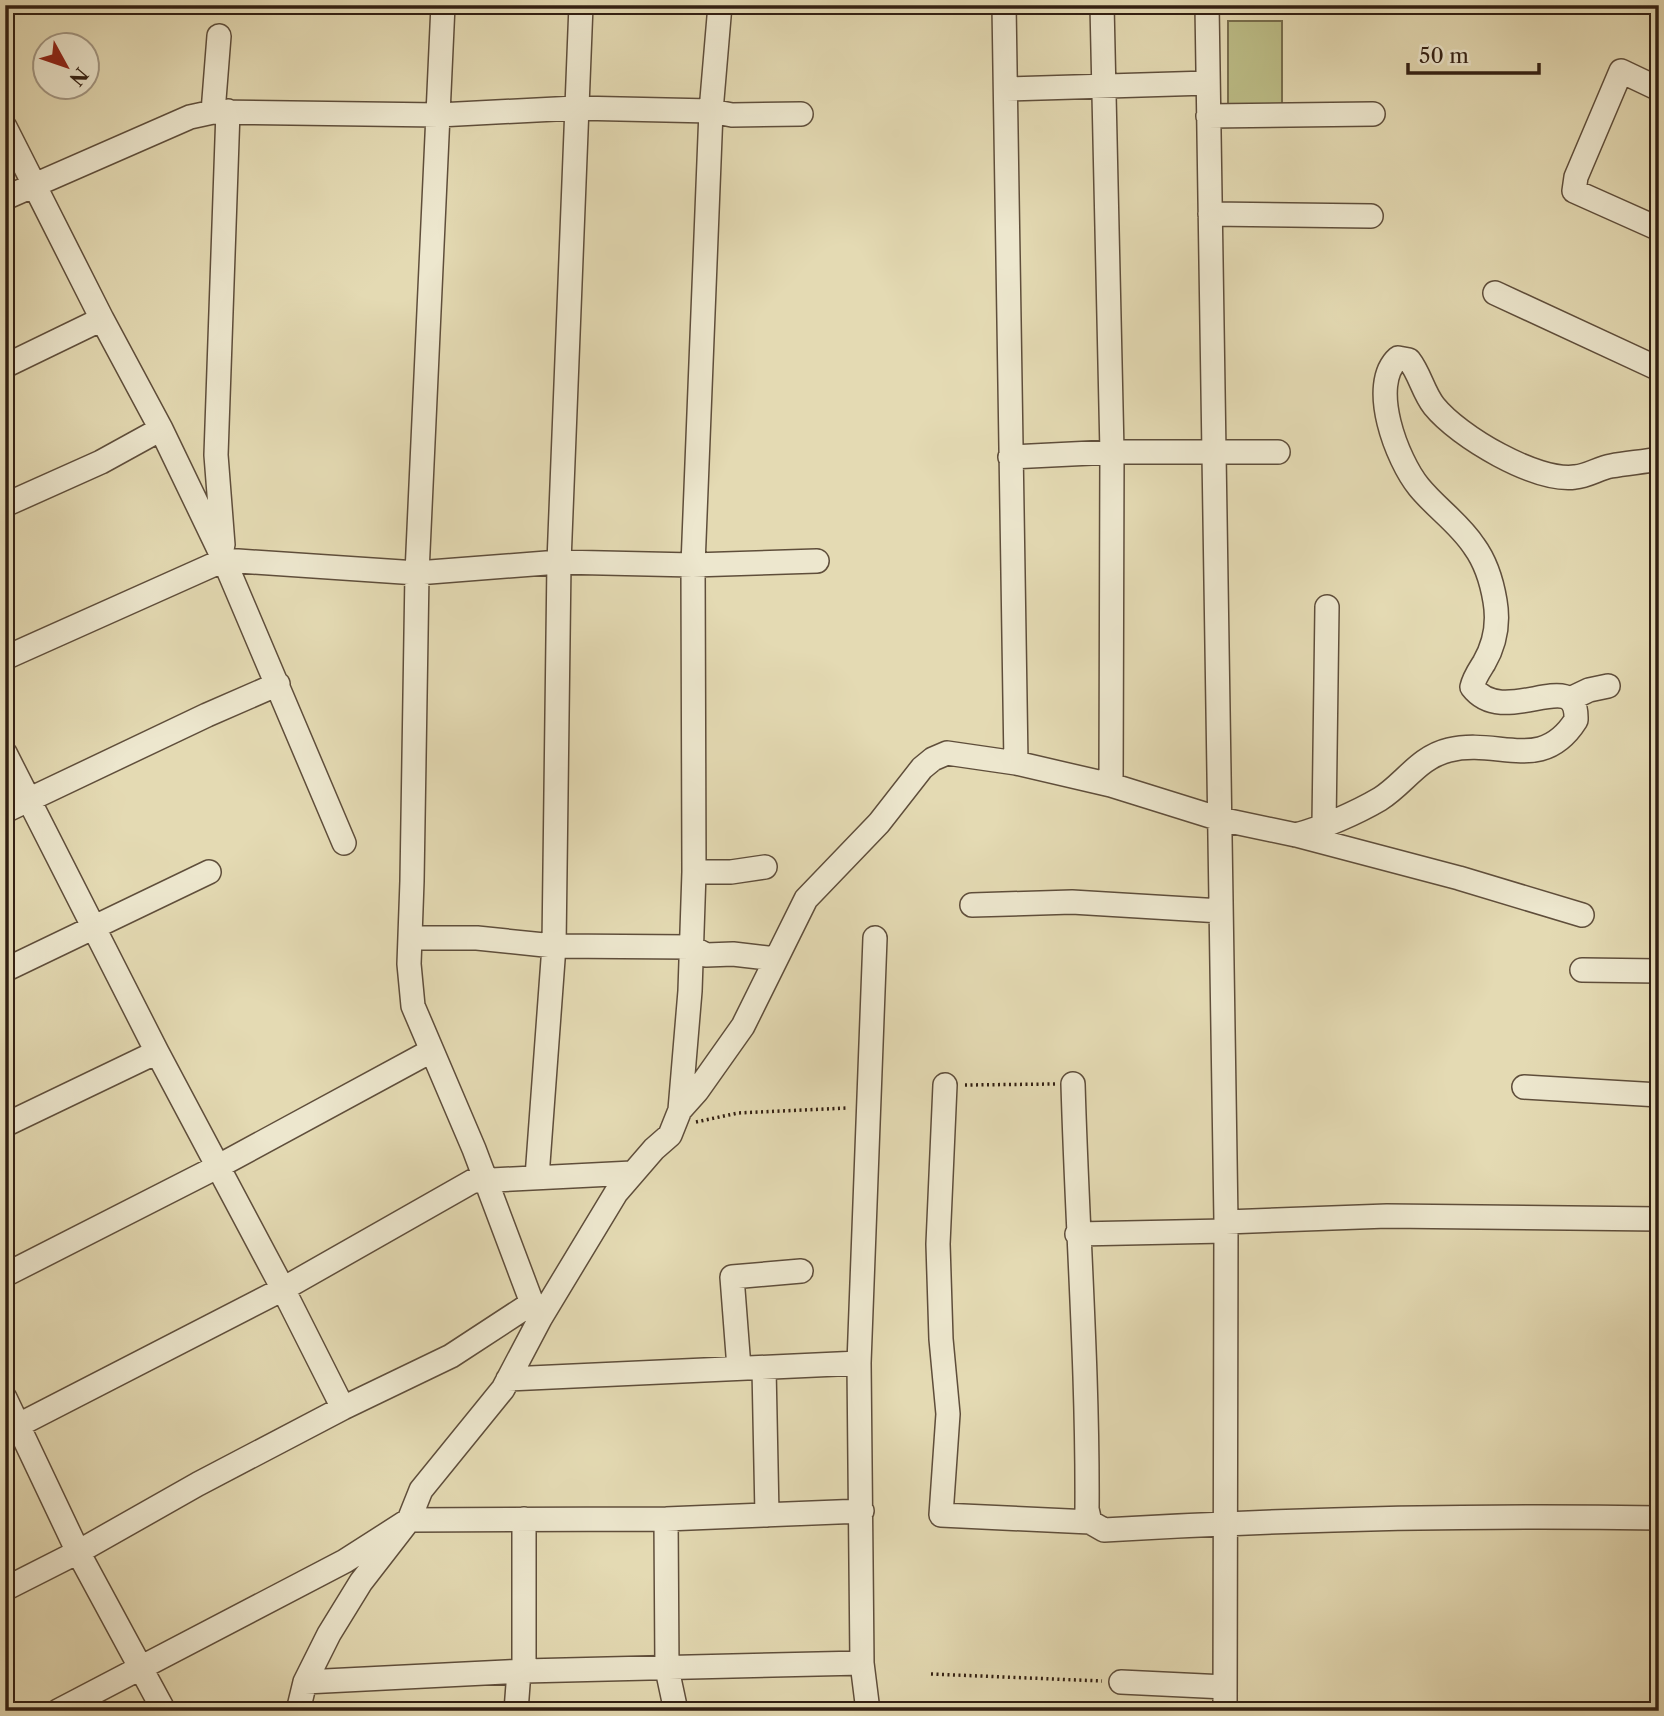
<svg xmlns="http://www.w3.org/2000/svg" width="1664" height="1716" font-family="'Libre Caslon Text',serif">
<rect width="100%" height="100%" fill="#e4dab3"/>
<filter id="stains"><feTurbulence type="fractalNoise" baseFrequency=".00286" numOctaves="4"/><feColorMatrix values="0 0 0 0 .2 0 0 0 0 .09 0 0 0 0 .02 0 0 0 .5 -.17"/></filter>
<radialGradient id="worn" r=".72"><stop offset=".6" stop-color="#630" stop-opacity="0"/><stop offset="1" stop-color="#630" stop-opacity=".3"/></radialGradient>
<path fill="#bcbd87" stroke="#786e4d" stroke-width="2" d="M1228 21H1282V106H1228Z"/>
<g fill="none" stroke-linecap="round" stroke-linejoin="round">
<g stroke="#5f4e3b" stroke-width="26">
<path id="minor" d="M443 5 417 573 412 881 409 964 413 1006 474 1149 532 1303 541 1317
M1004 5 1016 763
M1102 5 1112 452 1111 785
M1207 5 1226 1222 1225 1711
M1006 89 1208 83
M1659 89 1621 71 1576 177 1574 191 1659 229
M213 112 219 36
M1208 116 1373 114
M5 127 102 319 161 429 224 560 344 843
M5 198 190 117 213 112 439 115 575 108 711 111 732 115 801 114
M1210 214 1371 216
M1495 293 1659 369
M5 366 102 319
M1010 457 1112 452H1278
M5 505 101 462 161 429
M223 545 216 455 228 111
M5 658 224 560 417 573 559 562 693 565 817 561
M1570 699 1589 690 1608 686
M5 753 157 1052 283 1289 343 1408
M5 811 207 715 278 684
M1324 825 1327 607
M1296 835C1320 829 1358 812 1380 799 1404 784 1419 757 1449 750 1499 738 1542 774 1576 720 1578 663 1505 730 1472 687 1474 678 1479 671 1484 663 1495 644 1499 624 1495 601 1492 583 1485 561 1474 546 1459 523 1436 508 1419 487 1397 460 1368 385 1398 358L1409 360C1420 374 1423 392 1434 406 1459 437 1536 482 1575 477 1588 476 1599 468 1611 466 1627 463 1643 462 1659 459
M694 872H731L765 867
M972 905 1072 902 1221 911
M410 938H477L554 946 691 947 706 955 733 954 776 959
M5 970 209 872
M1582 970 1659 971
M1073 1084C1077 1226 1088 1368 1087 1509L1090 1522
M945 1085 938 1244 941 1339 948 1414 941 1515 1090 1522 1104 1530C1289 1519 1474 1515 1659 1518
M1524 1087 1659 1095
M680 1110 690 991 694 872 693 565 711 111 720 5
M5 1125 157 1052
M537 1177 554 946 559 562 581 5
M1226 1222 1387 1216 1659 1219
M1077 1234 1225 1231
M5 1275 217 1167 431 1051
M739 1368 732 1277 801 1271
M764 1368 767 1515
M508 1379 859 1363
M5 1398 78 1552 164 1711
M5 1432 283 1289 473 1181 632 1173
M524 1519V1671
M666 1519 667 1669 676 1711
M5 1589 78 1552 198 1484 343 1408 451 1356 532 1303
M305 1682 524 1671 862 1663
M1121 1682 1225 1687
M58 1711 345 1561 409 1520 666 1519 862 1511
M298 1711 305 1682 329 1634 361 1582 409 1520 421 1490 503 1389 541 1317 616 1193 654 1149 670 1135 680 1110 697 1091 743 1026 806 899 879 823 922 768 933 759 947 753 1016 763 1111 785 1220 819 1296 835 1459 878 1582 915
M516 1711 519 1671
M868 1711 862 1663 859 1363 875 938"/>
</g>
<path stroke="#332013" stroke-width="3.5" stroke-dasharray="2 3.5" stroke-linecap="butt" d="M965 1085 1055 1084
M696 1122 738 1113 848 1108
M931 1674 1102 1681"/>
<use href="#minor" stroke="#ede7ce" stroke-width="23"/>
</g>
<rect width="1664" height="1716" fill="none" stroke="#e4dab3" stroke-width="28"/>
<rect x="7" y="7" width="1650" height="1702" fill="none" stroke="#332013" stroke-width="3.5"/>
<rect x="14" y="14" width="1636" height="1688" fill="none" stroke="#332013" stroke-width="2"/>
<g transform="translate(66 66) rotate(130)"><circle r="33" fill="#ede7ce" stroke="#a39783" stroke-width="2"/>
<path d="M0-5L12 26L0 18L-12 26Z" fill="#8f2418"/>
<text y="-10" font-size="19" font-weight="bold" text-anchor="middle" fill="#332013">N</text>
</g>
<path d="M1408 63v10h131v-10" fill="none" stroke="#332013" stroke-width="3.5"/>
<text x="1419" y="63" font-size="21" fill="#332013" stroke="#ede7ce" stroke-width="5" paint-order="stroke">50 m</text>
<rect width="100%" height="100%" filter="url(#stains)"/>
<rect width="100%" height="100%" fill="url(#worn)"/>
</svg>
